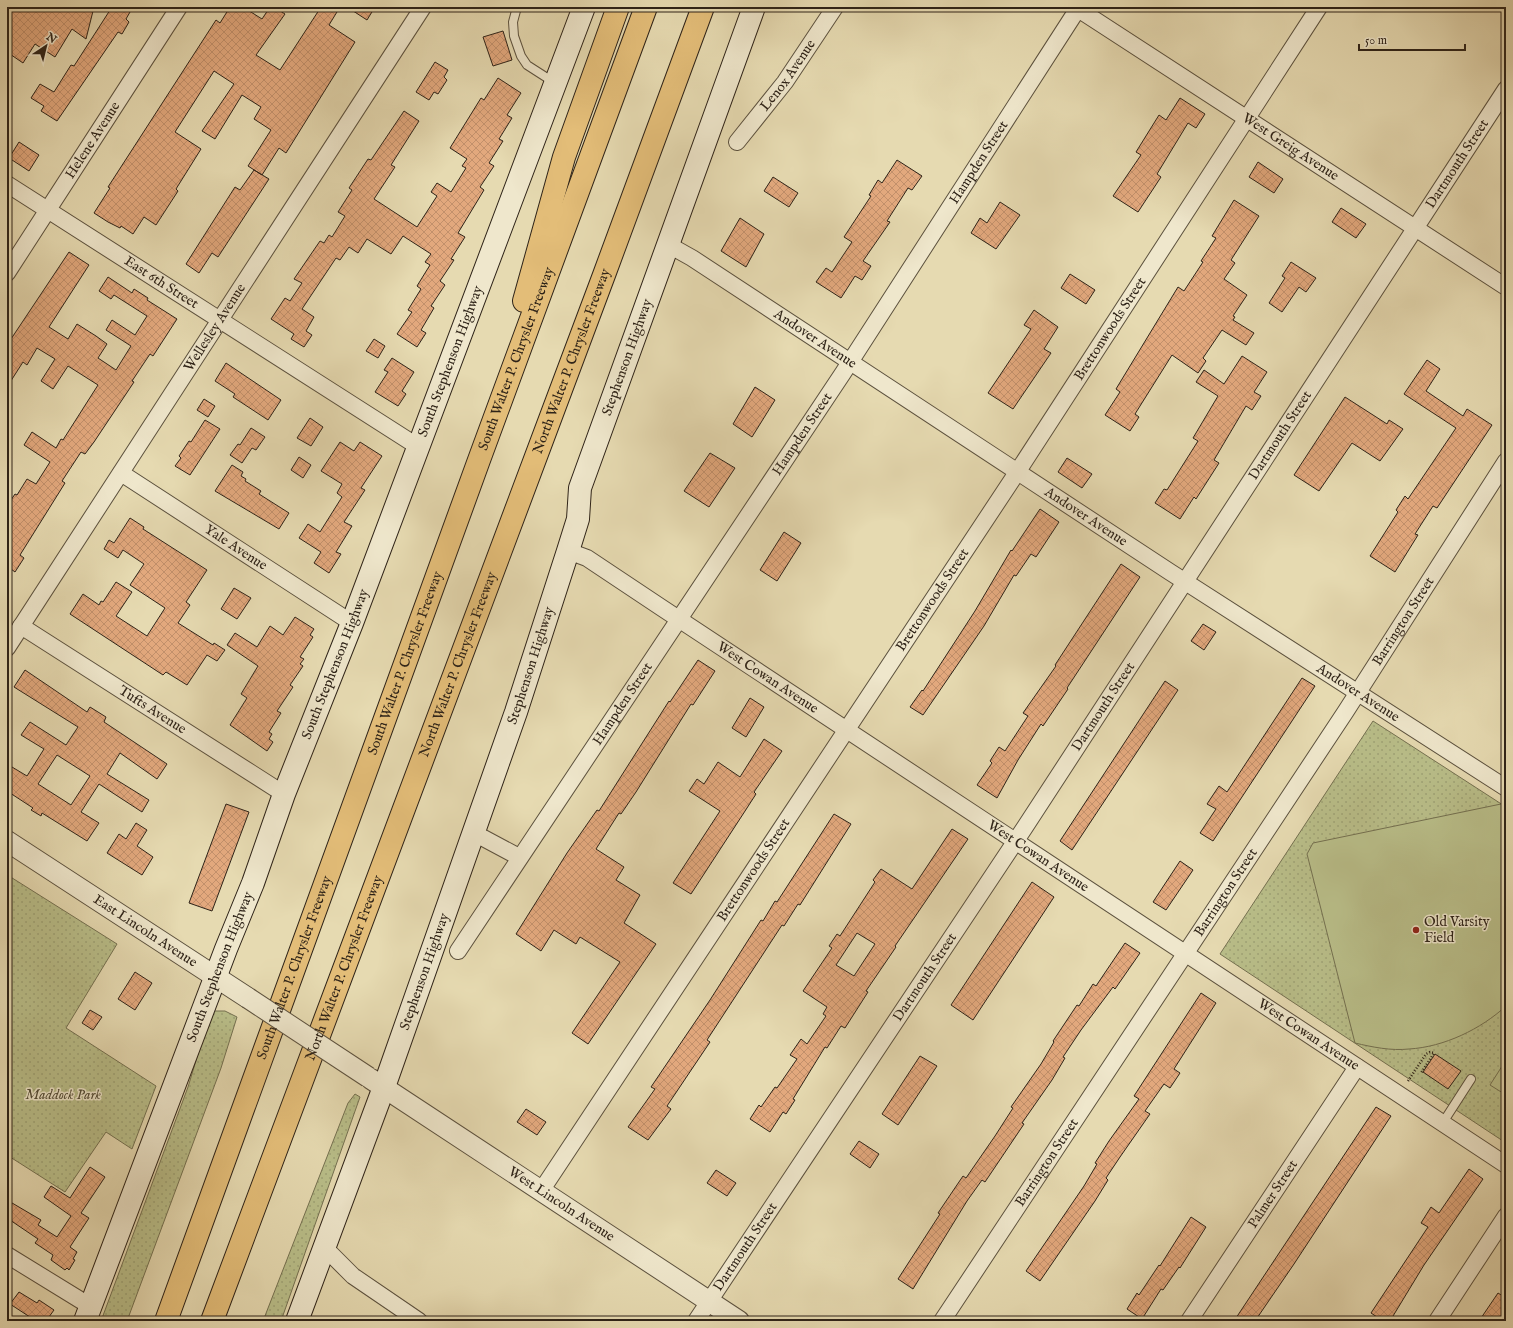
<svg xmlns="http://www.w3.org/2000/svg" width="1513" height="1328" font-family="'IM FELL English',serif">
<defs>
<pattern id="grass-dots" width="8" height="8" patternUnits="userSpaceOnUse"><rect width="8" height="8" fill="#b9be89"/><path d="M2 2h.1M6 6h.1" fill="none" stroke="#9fa376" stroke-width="1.8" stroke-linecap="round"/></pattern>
<pattern id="building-cross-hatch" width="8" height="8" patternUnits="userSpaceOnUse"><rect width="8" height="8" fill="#e2a87d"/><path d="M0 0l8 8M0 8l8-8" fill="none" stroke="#c2906b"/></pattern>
</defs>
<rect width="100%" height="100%" fill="#e6dab1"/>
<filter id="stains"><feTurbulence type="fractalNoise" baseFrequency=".005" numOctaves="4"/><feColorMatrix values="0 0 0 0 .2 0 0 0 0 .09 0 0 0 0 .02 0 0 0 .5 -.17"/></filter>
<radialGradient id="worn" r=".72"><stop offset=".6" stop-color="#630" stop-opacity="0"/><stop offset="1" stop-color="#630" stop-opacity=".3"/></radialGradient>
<path fill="url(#grass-dots)" stroke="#747050" d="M1373 721 1506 807V1143L1220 954Z
M9 876 117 944 66 1028 156 1086 132 1149 106 1132 65 1192 7 1155V880Z
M211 1011H225L237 1017 221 1068 127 1321H101L188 1087Z
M355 1094 360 1097 281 1321H263L348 1103Z"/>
<path fill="#b9be89" stroke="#747050" d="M1501 804 1506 810V1006C1481 1029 1444 1047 1409 1049 1391 1051 1372 1047 1355 1043L1307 854 1313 843Z
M1506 1060V1095L1490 1085Z"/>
<path fill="url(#building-cross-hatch)" stroke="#2e2318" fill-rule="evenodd" d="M7 7H94L86 39 72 29 55 57 35 44 23 63 7 52Z
M112 7H122L130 12 126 19 129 22 122 34 118 32 57 121 41 111 44 106 31 98 40 84 54 92 71 65 74 66Z
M230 7H243L262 19 270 7H274L285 14 256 55 280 70 321 7H340L329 25 355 42 286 153 279 148 262 175 248 166 271 130 254 119 261 107 242 95 215 139 202 131 234 84 214 71 175 132 201 149 176 189 178 191 156 225 144 217 133 234 121 226 120 228 108 222 94 213 110 188 108 187 216 20 220 23Z
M347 7H375L367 20Z
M503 31 512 60 493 66 483 37Z
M435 62 448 70 444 77 447 80 438 94 434 92 429 100 416 92Z
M498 78 521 93 507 115 512 118 499 139 503 141 489 163 494 166 480 187 484 190 458 233 465 237 451 259 454 260 440 281 445 285 431 306 434 308 421 330 426 333 417 347 397 334 412 312 408 310 421 289 417 286 430 265 425 262 431 254 403 236 391 254 367 239 358 253 349 247 340 260 336 258 302 309 314 317 306 331 312 335 304 347 291 339 294 334 271 319 285 298 290 301 302 283 294 279 320 241 324 243 329 235 332 237 345 216 338 212 352 190 349 188 368 159 371 160 404 111 419 121 391 165 395 167 374 199 417 227 437 196 431 192 437 183 451 192 466 168 462 166 467 159 450 148 481 98 484 100Z
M1180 98 1205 114 1196 128 1188 123 1157 174 1161 177 1138 212 1113 196 1141 155 1136 152 1159 115 1166 120Z
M19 142 39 155 29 171 9 158Z
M897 160 922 176 912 190 908 188 887 221 890 222 863 261 871 266 862 280 855 276 841 298 816 282 826 268 832 272 852 242 844 237 871 196 869 195 878 180 882 183Z
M1258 162 1283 179 1274 193 1249 177Z
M254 170 269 179 218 257 212 253 199 273 186 264 235 187 240 190Z
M773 177 798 193 789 207 764 191Z
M1234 200 1259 216 1231 260 1235 263 1224 279 1247 295 1233 316 1235 317 1233 320 1254 333 1246 345 1222 330 1203 358 1206 361 1198 373 1172 355 1135 414 1139 417 1130 431 1105 415 1120 392 1116 389 1178 287 1184 291 1203 262 1201 261 1216 238 1212 236Z
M1000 202 1020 215 996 249 971 233 980 218 987 223Z
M1341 208 1366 224 1356 238 1332 222Z
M740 218 764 234 746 267 721 251Z
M69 252 89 265 49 327 68 339 77 324 96 336 107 344 98 358 116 370 131 346 106 330 112 320 135 335 147 316 114 295 111 299 99 291 108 277 132 293 134 289 148 298 147 300 177 319 153 356 150 354 132 381 134 382 94 442 85 454 81 452 62 481 65 483 20 555 24 558 15 572 7 566V506L15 494 17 495 27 479 36 484 50 462 24 445 32 432 56 448 61 439 63 440 98 385 68 366 53 389 41 381 55 359 37 348 27 365 23 362 7 387V345Z
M1291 262 1316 278 1306 292 1299 287 1282 312 1269 303 1285 278 1282 276Z
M1070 274 1095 290 1086 304 1061 288Z
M1034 310 1058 327 1044 349 1051 353 1013 409 988 393 1031 329 1024 325Z
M374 339 385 346 378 358 366 351Z
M1242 356 1267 372 1254 392 1261 396 1252 410 1246 406 1214 460 1219 463 1196 499 1194 497 1180 519 1155 503 1164 489 1167 490 1198 441 1193 438 1218 396 1196 382 1204 370 1224 384Z
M392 358 414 372 402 391 406 394 398 406 375 392 388 372 384 370Z
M1427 360 1440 369 1426 391 1463 416 1467 409 1492 425 1437 508 1433 506 1415 534 1418 535 1395 572 1370 556 1398 512 1396 510 1405 496 1408 499 1456 428 1404 394Z
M226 363 281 400 268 420 233 397 235 394 215 381Z
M755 387 775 400 752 437 733 424Z
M1345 397 1387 424 1389 420 1403 429 1380 461 1352 443 1319 491 1294 475Z
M204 399 215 406 208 417 197 410Z
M310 418 323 427 311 446 297 438Z
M205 420 220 429 190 475 175 466 181 458 179 456 189 441 191 442Z
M251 428 265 437 256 450 252 448 242 463 230 455 238 444 240 445Z
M340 442 354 451 360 442 382 456 361 488 365 490 344 522 352 526 336 552 341 554 329 573 314 563 321 552 299 538 308 524 320 532 342 497 337 493 342 484 321 471Z
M710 453 735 468 709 507 684 491Z
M299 457 311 465 303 478 291 470Z
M1067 458 1092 474 1082 488 1058 472Z
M232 465 243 472 241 476 246 479 245 481 261 491 259 494 289 513 279 529 215 491Z
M1040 509 1059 522 1036 557 1031 554 1016 576 1014 575 984 626 923 715 910 707 922 690 923 691 975 611 1011 550 1012 551Z
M130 518 144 527 143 529 207 570 186 602 190 605 178 623 213 645 214 643 225 650 217 661 207 655 187 685 166 672 163 675 70 614 83 594 99 605 101 601 103 602 116 582 132 592 116 616 147 636 165 608 130 585 144 564 123 550 118 558 104 549 109 540 114 543Z
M784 532 801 543 777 581 760 570Z
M1121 564 1140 577 1067 688 1068 689 1043 726 1041 724 1018 760 997 798 977 785 992 763 990 761 999 747 1005 751 1028 716 1023 713 1056 666 1055 665Z
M234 588 251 598 237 619 221 609Z
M295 617 314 629 310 635 313 637 300 657 304 659 300 664 303 666 290 685 293 687 277 711 281 713 269 732 272 734 269 739 273 742 267 751 230 725 247 698 241 694 258 666 227 645 235 633 257 647 270 626 283 635Z
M1203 624 1216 632 1204 650 1191 641Z
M698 660 715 671 693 705 691 704 636 792 621 814 619 813 596 849 624 867 616 880 640 895 624 923 656 944 588 1044 572 1033 620 962 580 937 576 944 554 930 541 951 516 934 567 853 597 810 599 811 669 701 670 702Z
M25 670 87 712 90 707 106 717 104 722 167 764 157 779 120 753 107 774 149 800 142 812 99 784 81 812 99 823 87 841 42 813 41 816 31 810 33 808 7 791V764L27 776 44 749 21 735 30 722 66 745 78 727 14 687ZM57 755 90 776 71 805 38 784Z
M1302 678 1315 686 1213 841 1200 833 1216 809 1207 804 1219 786 1227 792Z
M1165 681 1178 690 1072 850 1060 841Z
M750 698 764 707 746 737 732 728Z
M764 739 782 751 754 792 756 794 747 808 691 894 673 883 720 811 689 791 697 779 704 784 718 762 740 777Z
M226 804 249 812 212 911 189 903Z
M834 814 851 824 800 905 798 904 784 926 782 925 707 1040 710 1042 667 1106 671 1109 648 1140 628 1127 655 1089 651 1087 710 1000 761 920 763 921 775 901 777 902Z
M136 823 147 830 137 846 153 857 142 875 107 853 119 834 126 839Z
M952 829 968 839 895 946 896 947 866 991 868 992 845 1028 841 1026 827 1048 825 1047 793 1099 795 1100 786 1114 783 1112 770 1132 750 1119 759 1105 761 1107 775 1087 777 1088 797 1059 790 1055 801 1039 807 1044 826 1016 823 1014 827 1007 803 991 832 948 829 946 837 934 840 936 875 882 873 880 881 869 912 889ZM857 933 875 944 854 976 836 965Z
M1180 861 1193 870 1166 910 1153 902Z
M1032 882 1054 897 973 1020 951 1005Z
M1125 943 1140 953 1115 989 1113 987 1081 1030 1063 1057 1065 1058 1052 1080 1022 1123 1024 1124 985 1182 982 1180 967 1201 913 1289 898 1279 940 1214 938 1213 963 1176 966 1178 995 1136 1013 1108 1011 1107 1041 1064 1054 1042 1053 1041 1077 1005 1079 1006 1093 984 1096 986Z
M135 972 152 983 135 1010 118 999Z
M1201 993 1216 1003 1174 1069 1180 1073 1170 1088 1164 1084 1145 1111 1150 1114 1120 1157 1106 1178 1108 1180 1095 1201 1040 1281 1026 1271 1084 1186 1097 1164 1095 1163 1109 1141 1139 1099 1134 1096Z
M90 1010 102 1017 93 1030 82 1023Z
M1435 1054 1461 1071 1448 1089 1423 1072Z
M920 1056 937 1066 898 1125 882 1114Z
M1376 1107 1391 1116 1294 1264 1255 1321H1234Z
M526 1109 546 1122 537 1135 517 1122Z
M859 1141 879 1154 870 1168 850 1154Z
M90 1167 105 1177 81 1213 89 1218 70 1247 77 1252 73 1259 75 1260 69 1270 67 1268 65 1270 51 1260 53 1255 35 1243 38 1239 7 1218V1200L41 1220 38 1225 57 1237 71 1216 44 1197 51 1186 70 1198Z
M1469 1169 1483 1179 1424 1265 1390 1321H1383L1371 1313 1428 1227 1421 1223 1431 1207 1439 1213Z
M716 1170 736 1183 727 1196 707 1183Z
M1191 1217 1206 1227 1180 1268 1179 1267 1163 1290 1161 1289 1142 1319 1127 1309 1137 1293 1139 1295 1159 1265 1160 1266Z
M19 1292 37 1303 39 1300 54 1310 46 1321H36L10 1304Z
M1498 1293 1506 1298V1313L1501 1321H1479Z"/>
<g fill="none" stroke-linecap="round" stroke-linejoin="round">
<g stroke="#5c513e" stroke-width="10">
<path id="service" d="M517 7 513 22 514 36 521 56 527 65 555 83
M1442 1124 1471 1079"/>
</g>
<g stroke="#5c513e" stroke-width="18">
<g id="minor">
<path id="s1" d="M1075 7 1506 287"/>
<path id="s2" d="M737 142 785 82 835 7"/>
<path id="s3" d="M7 184 417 446"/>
<path id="s4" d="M667 244 692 258 1170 572 1506 788"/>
<path id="s5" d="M7 273 179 7"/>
<path id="s6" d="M121 473 352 623"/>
<path id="s7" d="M568 551 587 558 662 608 1506 1165"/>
<path id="s8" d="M21 626 284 794"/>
<path id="s9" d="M7 648 423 7"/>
<path d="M474 833 519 857"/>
<path id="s10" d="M458 951 843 373 1079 7"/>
<path id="s11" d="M541 1191 1018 471 1319 7"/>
<path d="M325 1248 353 1276 419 1321"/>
<path d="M7 1255 90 1306"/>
<path id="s12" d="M696 1321 1025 827 1506 89"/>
<path id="s13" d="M942 1321 1346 711 1506 461"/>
<path id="s14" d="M1189 1321 1357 1067"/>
<path d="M1437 1321 1506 1216"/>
</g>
</g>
<g stroke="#5c513e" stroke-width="22">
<g id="tertiary">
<path id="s15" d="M7 841 248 998"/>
<path id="s16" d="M371 1079 739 1321"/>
</g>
</g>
<g stroke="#2e2318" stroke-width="24">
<g id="secondary">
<path id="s17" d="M85 1321 226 949 253 883 284 794 352 623 584 7"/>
<path id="s18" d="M297 1321 384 1087 516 712 568 551 578 519 580 488 754 7"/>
</g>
</g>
<g stroke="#2e2318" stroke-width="24">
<g id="motorway">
<path d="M524 301 564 157 618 7"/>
<path id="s19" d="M166 1321 479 460 646 7"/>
<path id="s20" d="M212 1321 604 275 703 7"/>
</g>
</g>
<path stroke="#2e2318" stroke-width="2.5" stroke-dasharray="1 2" stroke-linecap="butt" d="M1408 1081 1426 1054 1430 1052 1434 1053 1421 1073"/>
<use href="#service" stroke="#efe7cc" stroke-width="8"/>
<use href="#minor" stroke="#efe7cc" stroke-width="16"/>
<use href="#tertiary" stroke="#efe7cc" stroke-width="20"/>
<use href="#secondary" stroke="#efe7cc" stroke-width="22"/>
<use href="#motorway" stroke="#e3bd78" stroke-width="22"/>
<g stroke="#5c513e" stroke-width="22" stroke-linecap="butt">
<path id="tertiary-bridge" d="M248 998 368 1077"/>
</g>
<use href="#tertiary-bridge" stroke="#efe7cc" stroke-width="20"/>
</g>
<circle fill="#8f2418" stroke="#efe7cc" stroke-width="1.5" cx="1416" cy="930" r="4"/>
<g text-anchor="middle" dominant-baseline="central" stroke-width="3" stroke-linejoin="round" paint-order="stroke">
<g font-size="14" fill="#2e2318" stroke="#efe7cc">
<text stroke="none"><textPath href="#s2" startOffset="84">Lenox Avenue</textPath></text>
<text stroke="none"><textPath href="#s5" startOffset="158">Helene Avenue</textPath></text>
<text stroke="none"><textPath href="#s1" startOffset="257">West Greig Avenue</textPath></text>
<text stroke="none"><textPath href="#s10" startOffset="945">Hampden Street</textPath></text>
<text stroke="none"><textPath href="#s12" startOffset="1385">Dartmouth Street</textPath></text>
<text stroke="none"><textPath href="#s3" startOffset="183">East 6th Street</textPath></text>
<text stroke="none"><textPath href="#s9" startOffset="382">Wellesley Avenue</textPath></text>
<text stroke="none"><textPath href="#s11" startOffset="1033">Brettonwoods Street</textPath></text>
<text stroke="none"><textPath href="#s4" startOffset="176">Andover Avenue</textPath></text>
<text stroke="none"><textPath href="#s18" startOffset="1020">Stephenson Highway</textPath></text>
<text stroke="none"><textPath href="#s19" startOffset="1024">South Walter P. Chrysler Freeway</textPath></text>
<text stroke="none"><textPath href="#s17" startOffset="1027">South Stephenson Highway</textPath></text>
<text stroke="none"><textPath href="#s20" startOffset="1025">North Walter P. Chrysler Freeway</textPath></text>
<text stroke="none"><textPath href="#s10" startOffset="621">Hampden Street</textPath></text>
<text stroke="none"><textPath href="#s12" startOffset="1061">Dartmouth Street</textPath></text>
<text stroke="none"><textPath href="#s4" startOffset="500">Andover Avenue</textPath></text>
<text stroke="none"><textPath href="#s6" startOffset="137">Yale Avenue</textPath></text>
<text stroke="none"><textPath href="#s11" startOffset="709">Brettonwoods Street</textPath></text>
<text stroke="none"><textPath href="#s13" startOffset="838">Barrington Street</textPath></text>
<text stroke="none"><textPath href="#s17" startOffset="703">South Stephenson Highway</textPath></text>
<text stroke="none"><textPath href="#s19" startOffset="700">South Walter P. Chrysler Freeway</textPath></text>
<text stroke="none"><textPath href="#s20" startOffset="701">North Walter P. Chrysler Freeway</textPath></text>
<text stroke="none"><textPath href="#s18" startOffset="696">Stephenson Highway</textPath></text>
<text stroke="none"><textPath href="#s7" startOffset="237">West Cowan Avenue</textPath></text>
<text stroke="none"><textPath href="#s4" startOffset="824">Andover Avenue</textPath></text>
<text stroke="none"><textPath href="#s10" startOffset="297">Hampden Street</textPath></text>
<text stroke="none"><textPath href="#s12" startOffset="737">Dartmouth Street</textPath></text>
<text stroke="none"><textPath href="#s8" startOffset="156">Tufts Avenue</textPath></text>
<text stroke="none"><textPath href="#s7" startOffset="561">West Cowan Avenue</textPath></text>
<text stroke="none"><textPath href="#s11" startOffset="385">Brettonwoods Street</textPath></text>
<text stroke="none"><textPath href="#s13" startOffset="514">Barrington Street</textPath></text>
<text stroke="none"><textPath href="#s15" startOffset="165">East Lincoln Avenue</textPath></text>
<text stroke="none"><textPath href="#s17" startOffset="379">South Stephenson Highway</textPath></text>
<text stroke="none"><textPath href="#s19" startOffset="376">South Walter P. Chrysler Freeway</textPath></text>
<text stroke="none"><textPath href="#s20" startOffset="377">North Walter P. Chrysler Freeway</textPath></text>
<text stroke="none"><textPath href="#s18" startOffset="372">Stephenson Highway</textPath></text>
<text stroke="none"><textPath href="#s12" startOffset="413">Dartmouth Street</textPath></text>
<text stroke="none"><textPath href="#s7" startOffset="885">West Cowan Avenue</textPath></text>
<text stroke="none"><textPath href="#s13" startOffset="190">Barrington Street</textPath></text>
<text stroke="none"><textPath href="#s14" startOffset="152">Palmer Street</textPath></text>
<text stroke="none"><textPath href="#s16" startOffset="228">West Lincoln Avenue</textPath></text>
<text stroke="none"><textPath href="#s12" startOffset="89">Dartmouth Street</textPath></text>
</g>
<g font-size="14" fill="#2e2318" stroke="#efe7cc" text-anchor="start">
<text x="1424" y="922">Old Varsity<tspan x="1424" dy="16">Field</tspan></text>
</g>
<g font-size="14" font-style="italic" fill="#514a34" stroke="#efe7cc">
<text x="63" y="1095">Maddock Park</text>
</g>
</g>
<rect width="1513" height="1328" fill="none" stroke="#e6dab1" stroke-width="24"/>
<rect x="8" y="8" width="1497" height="1312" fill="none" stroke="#2e2318" stroke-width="2"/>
<rect x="12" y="12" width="1489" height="1304" fill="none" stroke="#2e2318"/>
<g transform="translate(46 46) rotate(35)" stroke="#efe7cc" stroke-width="3" paint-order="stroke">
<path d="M0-3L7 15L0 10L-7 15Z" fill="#2e2318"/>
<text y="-6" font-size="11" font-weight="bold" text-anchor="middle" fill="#2e2318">N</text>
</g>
<path d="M1359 44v6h106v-6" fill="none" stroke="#2e2318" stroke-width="2"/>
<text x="1365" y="44" font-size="12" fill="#2e2318" stroke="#efe7cc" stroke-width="3" paint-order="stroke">50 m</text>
<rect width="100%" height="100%" filter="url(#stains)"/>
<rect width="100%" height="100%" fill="url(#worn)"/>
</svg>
